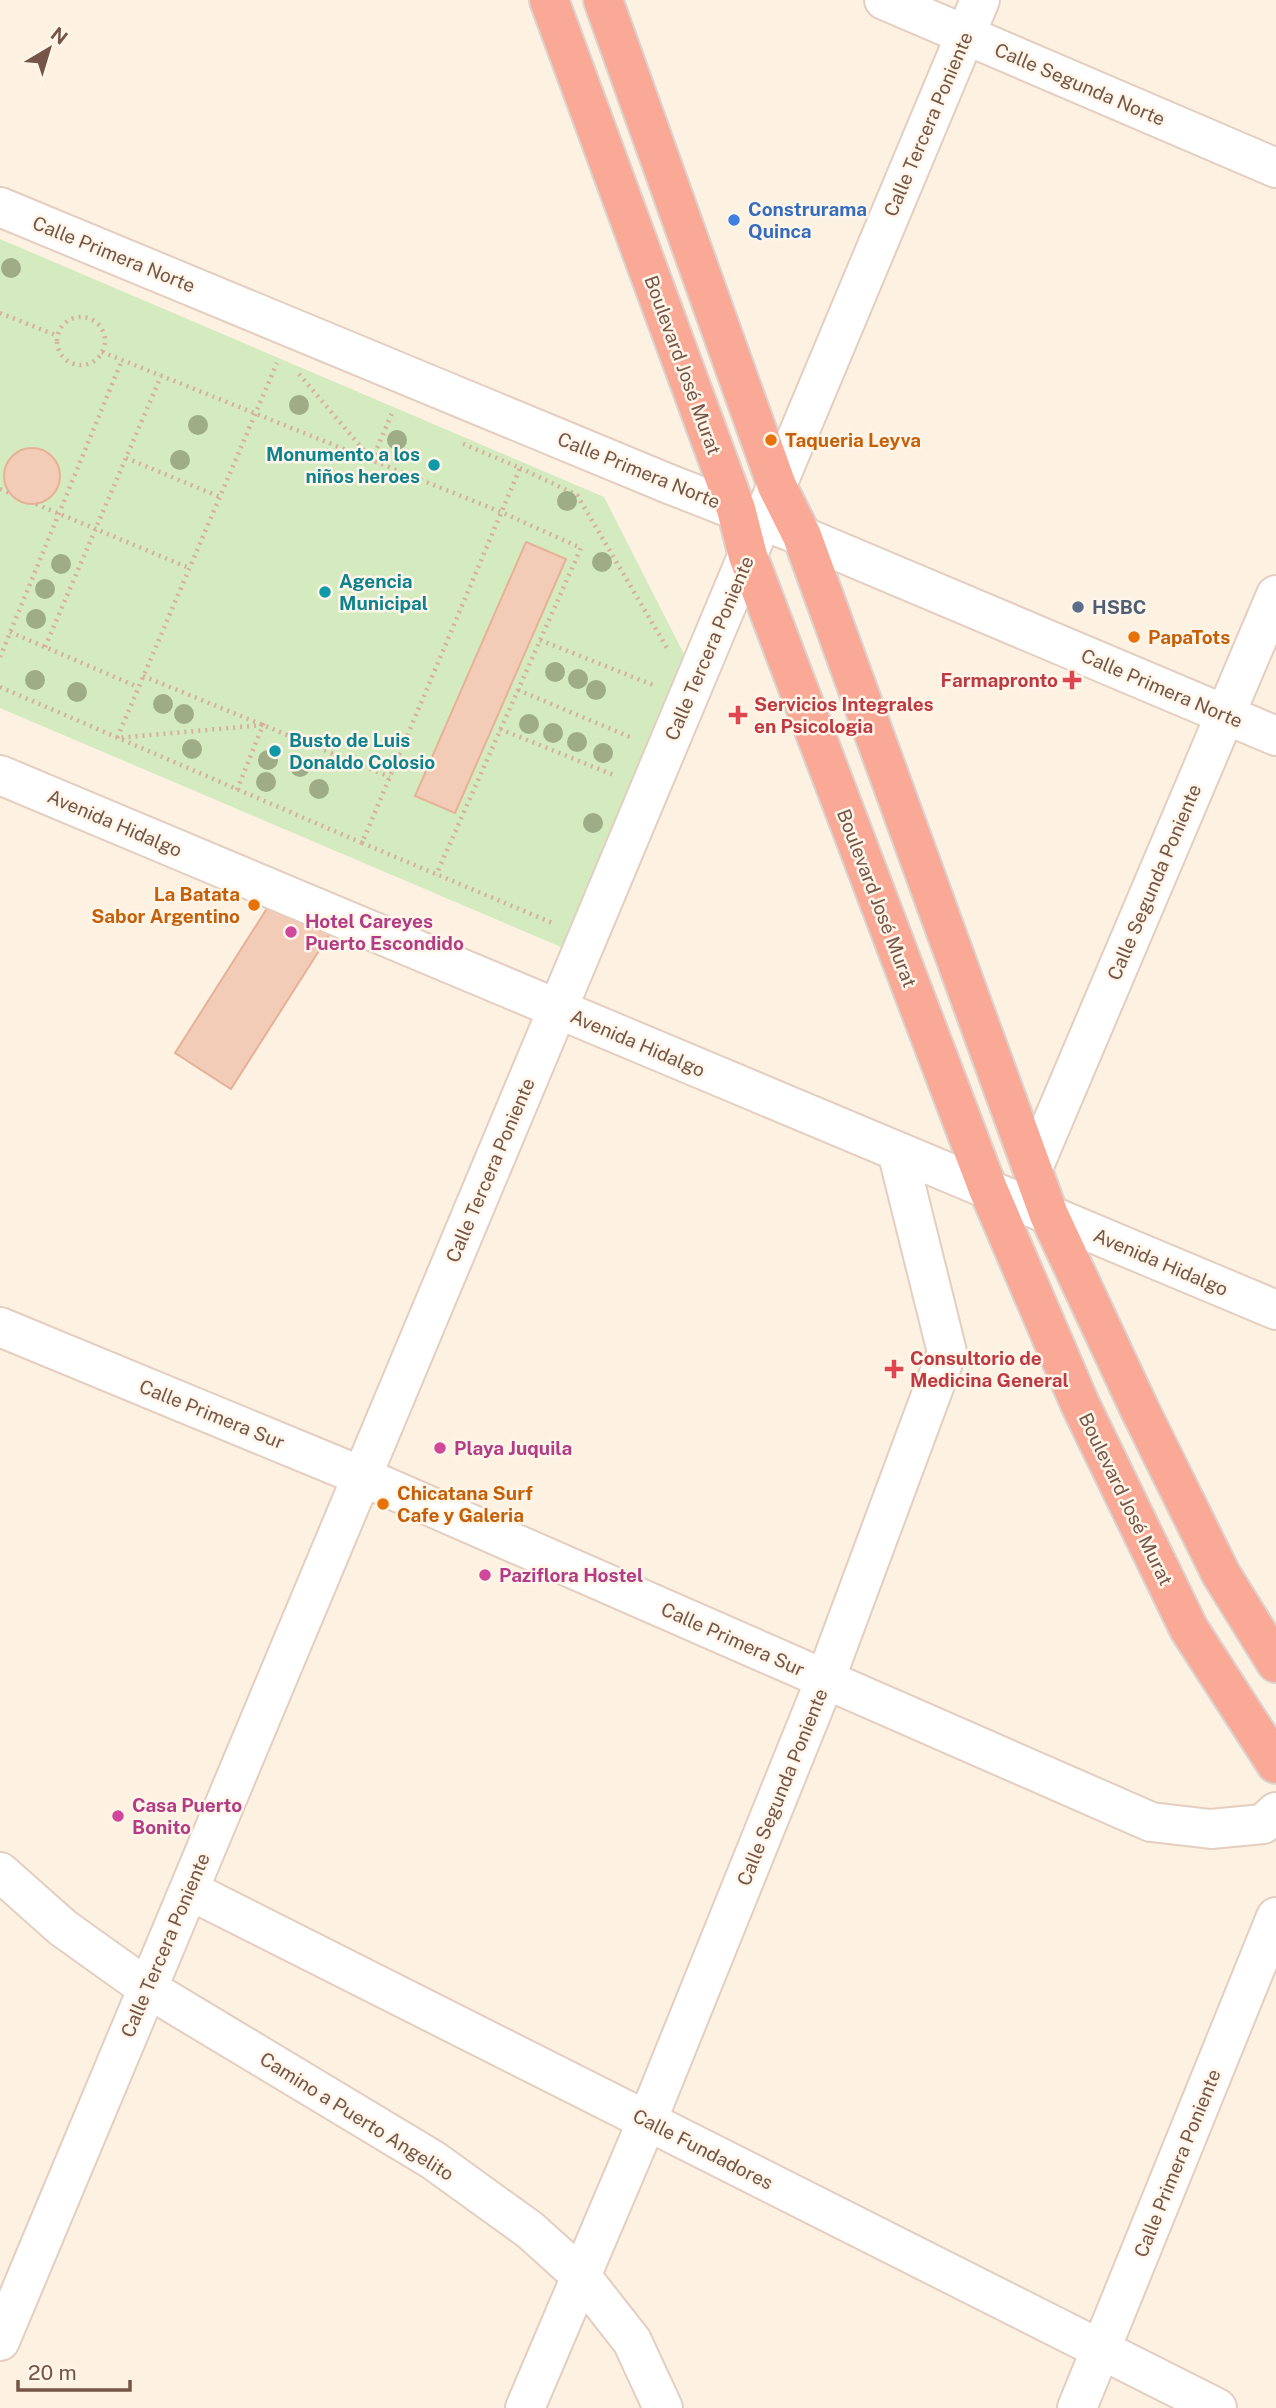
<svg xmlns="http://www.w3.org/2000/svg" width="1276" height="2408" font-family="'Public Sans',sans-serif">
<rect width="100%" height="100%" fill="#fdf1e1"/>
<path fill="#d4ebc0" d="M0 239 604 497 689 664 568 950 0 708Z"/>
<path fill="#f3ccb8" stroke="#e7b198" stroke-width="2" d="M4 476a28 28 0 1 1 56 0a28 28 0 1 1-56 0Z
M526 542 566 559 455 813 415 796Z
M273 899 329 935 231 1089 175 1053Z"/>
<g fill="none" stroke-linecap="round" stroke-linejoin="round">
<g stroke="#e4cec0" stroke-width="42">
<path id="minor" d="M884 0 1276 168
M0 207 669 484 802 536 1276 736
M0 775 1276 1310
M1033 1168 1276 595
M0 1327 361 1476 1151 1822 1211 1829 1263 1824 1276 1812
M0 1872 63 1928 147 1988 433 2160 530 2230 581 2276 632 2341 663 2408
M189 1890 1217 2408
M0 2341 980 0
M525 2408 647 2121 825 1680 947 1352 897 1151
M1077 2408 1276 1917"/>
</g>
<g stroke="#dbd3cf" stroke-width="42">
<path id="highway" d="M549 0 736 509 748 556 988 1189 1080 1404 1189 1629 1276 1764
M603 0 777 486 802 536 1049 1215 1140 1410 1221 1574 1276 1663"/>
</g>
<path stroke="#d8af9b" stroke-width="4.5" stroke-dasharray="2 5" stroke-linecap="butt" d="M0 313 58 336
M57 341a24 24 0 1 1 48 0a24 24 0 1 1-48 0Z
M102 352 501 512 581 548 436 875
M299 374 372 460 392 413
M126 458 220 497
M520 468 577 495 667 648
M0 489 10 493
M36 504 189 568
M10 632 138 687
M540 640 653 685
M45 647 161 376
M0 657 122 360
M143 676 390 777
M0 687 362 843 520 468 459 442
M518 690 630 737
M500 729 616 776
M237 790 263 725 117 738 277 363
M362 843 555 924"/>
<use href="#minor" stroke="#fff" stroke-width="38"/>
<use href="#highway" stroke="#faa996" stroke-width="38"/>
</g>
<g fill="#9ead86">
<circle cx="11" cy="268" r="10"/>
<circle cx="299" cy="405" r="10"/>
<circle cx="198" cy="425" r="10"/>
<circle cx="397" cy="440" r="10"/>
<circle cx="180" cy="460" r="10"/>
<circle cx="567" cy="501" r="10"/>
<circle cx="602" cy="562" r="10"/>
<circle cx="61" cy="564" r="10"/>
<circle cx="45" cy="589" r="10"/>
<circle cx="36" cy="619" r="10"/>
<circle cx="555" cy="672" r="10"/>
<circle cx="578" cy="679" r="10"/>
<circle cx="35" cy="680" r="10"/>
<circle cx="596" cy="690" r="10"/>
<circle cx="77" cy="692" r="10"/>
<circle cx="163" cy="704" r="10"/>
<circle cx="184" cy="714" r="10"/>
<circle cx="529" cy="724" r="10"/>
<circle cx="553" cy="733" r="10"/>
<circle cx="577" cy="742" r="10"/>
<circle cx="192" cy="749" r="10"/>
<circle cx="603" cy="753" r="10"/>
<circle cx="268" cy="760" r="10"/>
<circle cx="300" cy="767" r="10"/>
<circle cx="266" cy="782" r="10"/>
<circle cx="319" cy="789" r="10"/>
<circle cx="593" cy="823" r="10"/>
</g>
<circle fill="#3f7fe0" stroke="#fff5e8" stroke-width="2.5" cx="734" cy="220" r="7"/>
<g fill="#e8710a" stroke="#fff5e8" stroke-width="2.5">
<circle cx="771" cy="440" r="7"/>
<circle cx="1134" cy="637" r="7"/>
<circle cx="254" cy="905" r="7"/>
<circle cx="383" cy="1504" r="7"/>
</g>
<g fill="#0f9aa8" stroke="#fff5e8" stroke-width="2.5">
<circle cx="434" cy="465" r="7"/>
<circle cx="325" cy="592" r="7"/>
<circle cx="275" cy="751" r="7"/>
</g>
<circle fill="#5c6f8a" stroke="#fff5e8" stroke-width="2.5" cx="1078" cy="607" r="7"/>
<g fill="#e0444e" stroke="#fff5e8" stroke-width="2.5">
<path d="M1068.5 669.5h7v7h7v7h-7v7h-7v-7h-7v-7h7z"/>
<path d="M734.5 704.5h7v7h7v7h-7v7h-7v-7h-7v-7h7z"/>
<path d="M890.5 1358.5h7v7h7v7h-7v7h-7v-7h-7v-7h7z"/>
</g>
<g fill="#d1479c" stroke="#fff5e8" stroke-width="2.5">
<circle cx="291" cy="932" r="7"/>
<circle cx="440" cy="1448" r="7"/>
<circle cx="485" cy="1575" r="7"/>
<circle cx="118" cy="1816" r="7"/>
</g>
<g text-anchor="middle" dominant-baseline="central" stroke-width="5" stroke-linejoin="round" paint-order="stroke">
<g font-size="19" fill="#755547" stroke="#fff5e8">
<text transform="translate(1080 84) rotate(23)">Calle Segunda Norte</text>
<text transform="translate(928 124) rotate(-67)">Calle Tercera Poniente</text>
<text transform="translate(114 254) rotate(22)">Calle Primera Norte</text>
<text transform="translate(683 365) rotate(70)">Boulevard José Murat</text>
<text transform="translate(639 470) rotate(22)">Calle Primera Norte</text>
<text transform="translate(709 648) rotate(-67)">Calle Tercera Poniente</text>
<text transform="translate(1162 688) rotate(23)">Calle Primera Norte</text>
<text transform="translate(115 823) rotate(23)">Avenida Hidalgo</text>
<text transform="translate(1154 882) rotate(-67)">Calle Segunda Poniente</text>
<text transform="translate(877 898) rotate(69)">Boulevard José Murat</text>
<text transform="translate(638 1043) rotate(23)">Avenida Hidalgo</text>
<text transform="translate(490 1170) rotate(-67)">Calle Tercera Poniente</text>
<text transform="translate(1161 1262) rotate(23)">Avenida Hidalgo</text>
<text transform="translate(212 1414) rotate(22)">Calle Primera Sur</text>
<text transform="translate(1126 1499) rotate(64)">Boulevard José Murat</text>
<text transform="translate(733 1639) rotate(24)">Calle Primera Sur</text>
<text transform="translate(782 1787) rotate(-68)">Calle Segunda Poniente</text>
<text transform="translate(165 1945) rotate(-67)">Calle Tercera Poniente</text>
<text transform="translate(357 2116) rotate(32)">Camino a Puerto Angelito</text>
<text transform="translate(703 2149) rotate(27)">Calle Fundadores</text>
<text transform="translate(1177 2163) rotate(-68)">Calle Primera Poniente</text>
</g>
<g font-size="19" font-weight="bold" fill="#366cbe" stroke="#fff5e8" text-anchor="start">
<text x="748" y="209">Construrama<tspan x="748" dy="22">Quinca</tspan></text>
</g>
<g font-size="19" font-weight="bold" fill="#c56008" stroke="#fff5e8" text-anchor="start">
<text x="785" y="440">Taqueria Leyva</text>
<text x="1148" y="637">PapaTots</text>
<text x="240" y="894" text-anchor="end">La Batata<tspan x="240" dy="22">Sabor Argentino</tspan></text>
<text x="397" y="1493">Chicatana Surf<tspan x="397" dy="22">Cafe y Galeria</tspan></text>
</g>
<g font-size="19" font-weight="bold" fill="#0d838f" stroke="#fff5e8" text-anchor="start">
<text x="420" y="454" text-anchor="end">Monumento a los<tspan x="420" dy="22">niños heroes</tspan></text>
<text x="339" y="581">Agencia<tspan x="339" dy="22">Municipal</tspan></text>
<text x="289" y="740">Busto de Luis<tspan x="289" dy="22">Donaldo Colosio</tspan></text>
</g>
<g font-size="19" font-weight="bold" fill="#4e5e75" stroke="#fff5e8" text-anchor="start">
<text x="1092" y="607">HSBC</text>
</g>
<g font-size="19" font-weight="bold" fill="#be3a42" stroke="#fff5e8" text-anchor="start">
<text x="1058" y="680" text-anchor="end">Farmapronto</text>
<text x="754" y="704">Servicios Integrales<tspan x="754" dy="22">en Psicologia</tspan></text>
<text x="910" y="1358">Consultorio de<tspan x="910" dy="22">Medicina General</tspan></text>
</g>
<g font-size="19" font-weight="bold" fill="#b23c85" stroke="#fff5e8" text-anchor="start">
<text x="305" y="921">Hotel Careyes<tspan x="305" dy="22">Puerto Escondido</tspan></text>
<text x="454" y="1448">Playa Juquila</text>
<text x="499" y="1575">Paziflora Hostel</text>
<text x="132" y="1805">Casa Puerto<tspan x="132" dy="22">Bonito</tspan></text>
</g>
</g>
<g transform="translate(49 49) rotate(38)" stroke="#fff5e8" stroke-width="5" paint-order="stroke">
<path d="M0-5L12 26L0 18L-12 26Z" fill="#755547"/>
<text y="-10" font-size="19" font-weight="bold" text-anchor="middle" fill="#755547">N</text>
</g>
<path d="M18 2380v10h112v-10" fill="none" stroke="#755547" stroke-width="3.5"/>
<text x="28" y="2380" font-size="21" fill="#755547" stroke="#fff5e8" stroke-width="5" paint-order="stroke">20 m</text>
</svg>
